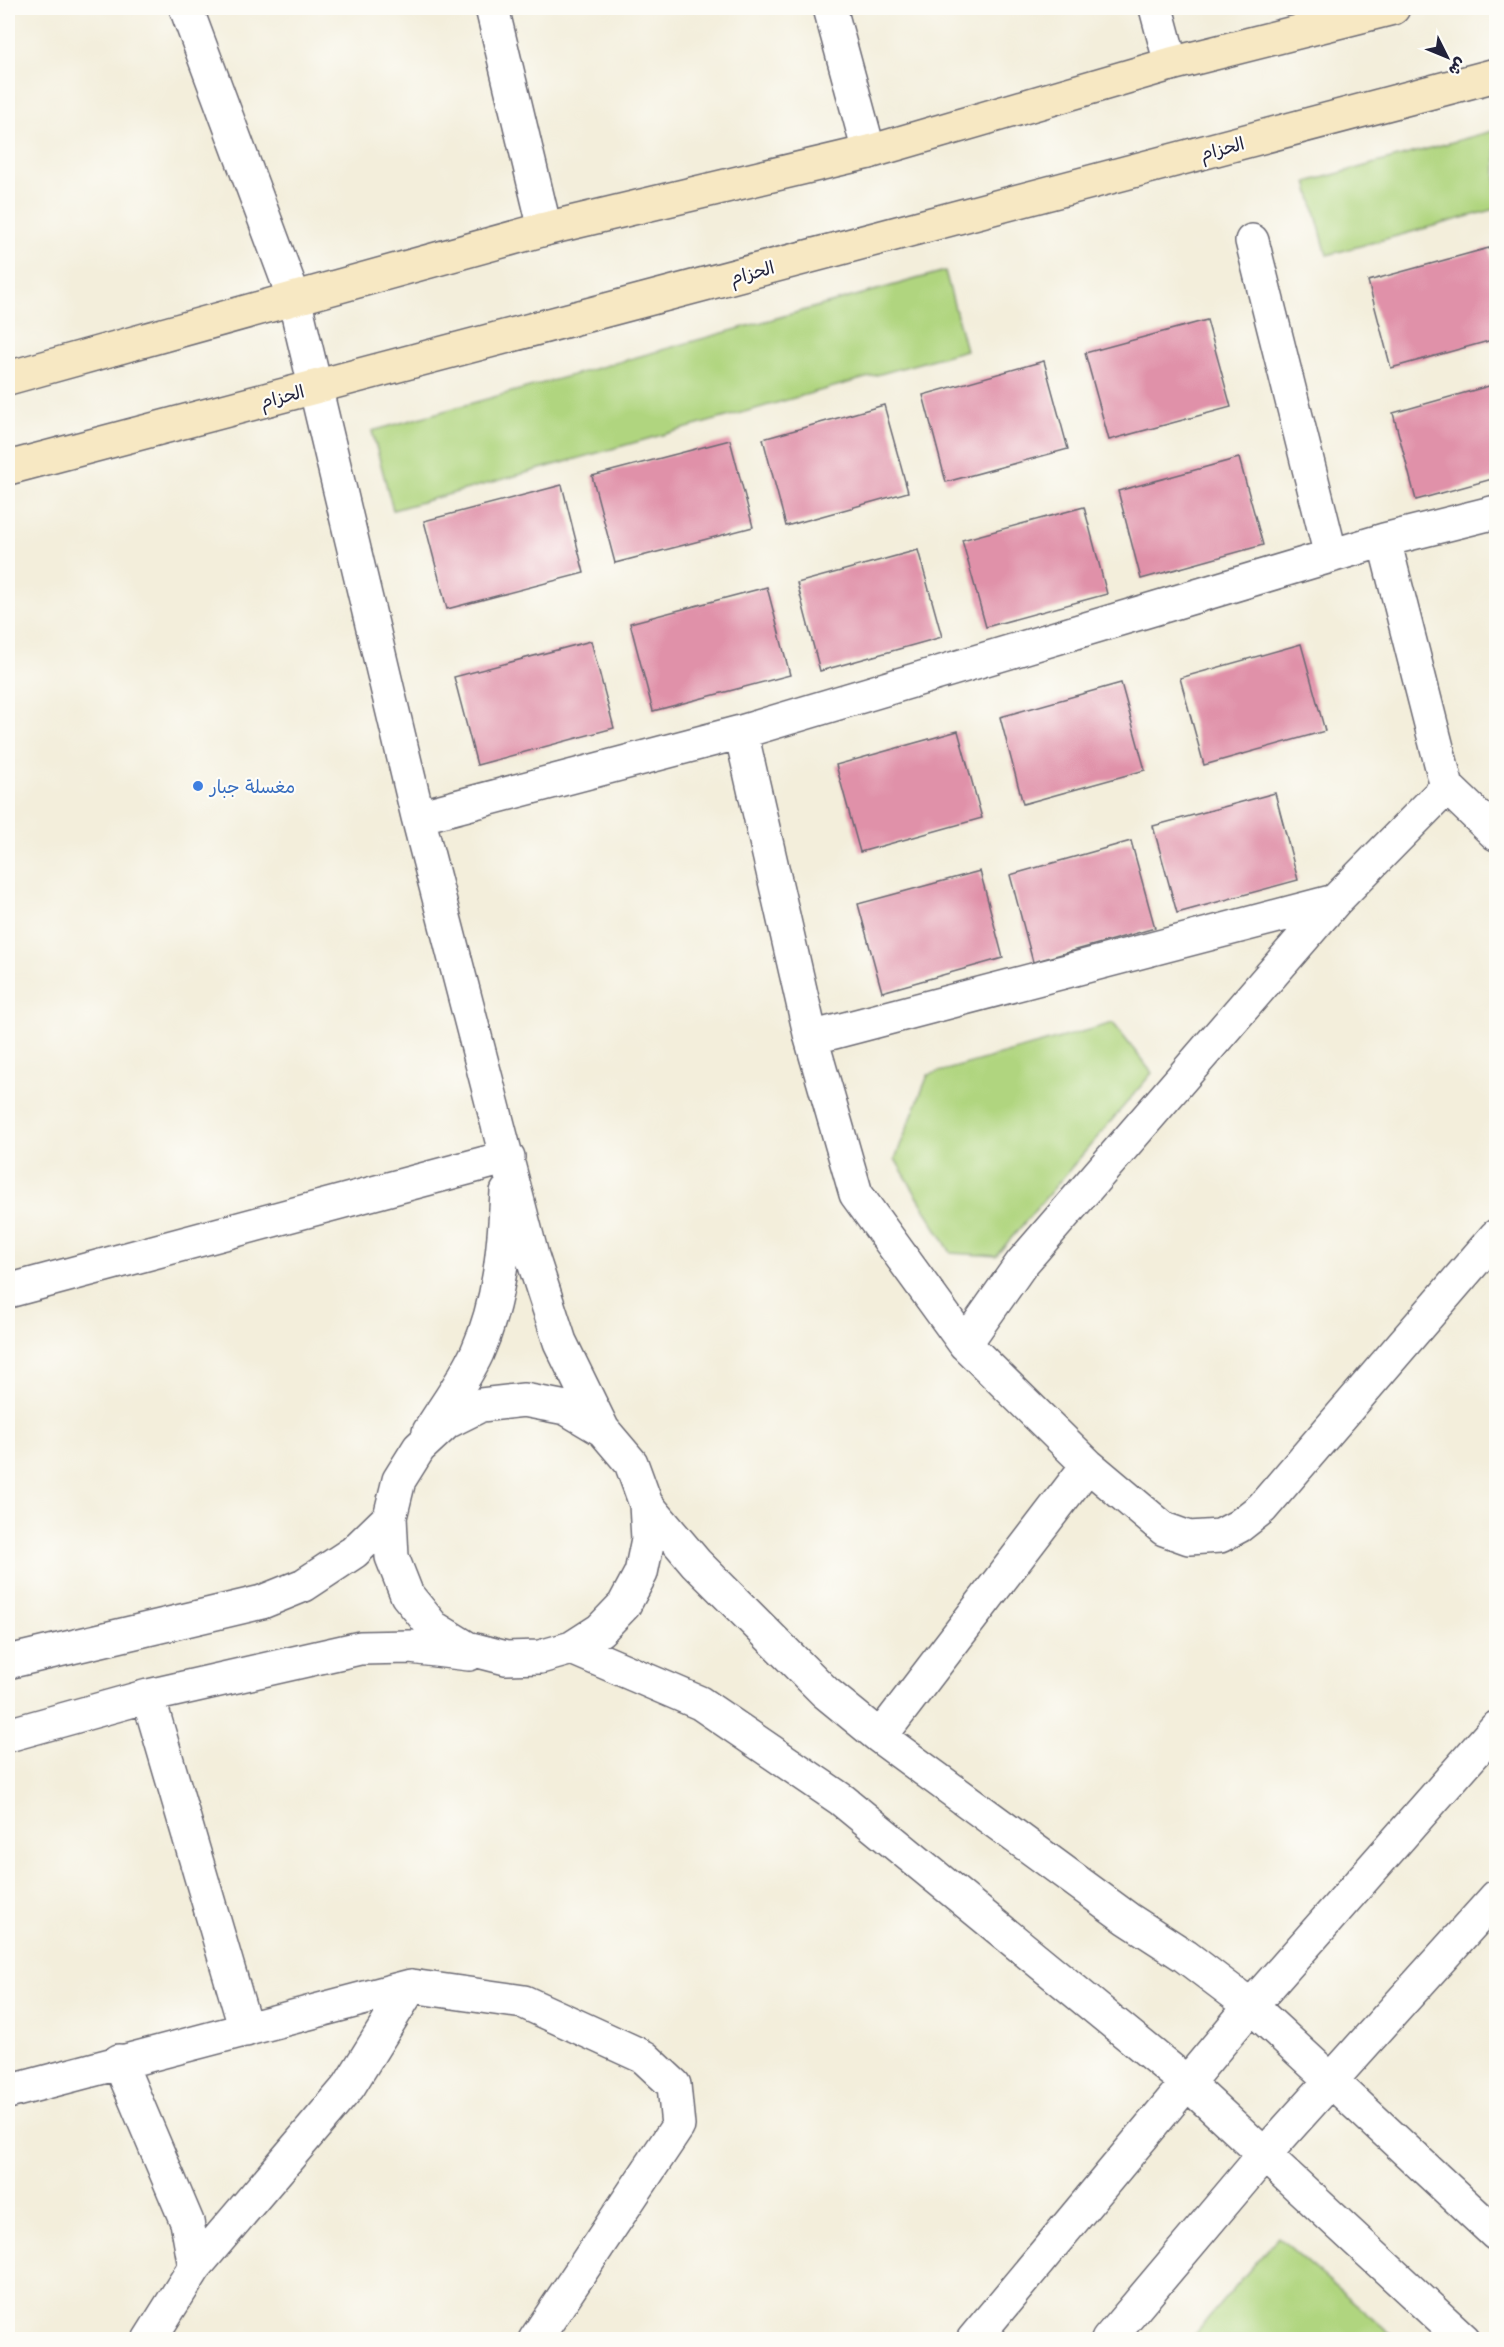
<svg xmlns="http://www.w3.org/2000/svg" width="1504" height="2347" font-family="Mali,'Playpen Sans Arabic',sans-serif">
<rect width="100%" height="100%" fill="#fdfcf7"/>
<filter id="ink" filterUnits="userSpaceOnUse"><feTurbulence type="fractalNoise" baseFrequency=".0167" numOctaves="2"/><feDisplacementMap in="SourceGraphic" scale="12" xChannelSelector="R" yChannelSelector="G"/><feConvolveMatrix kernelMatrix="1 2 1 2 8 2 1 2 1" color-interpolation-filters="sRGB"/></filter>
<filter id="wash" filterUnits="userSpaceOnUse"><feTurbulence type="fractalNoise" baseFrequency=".008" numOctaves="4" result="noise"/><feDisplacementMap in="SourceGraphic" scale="24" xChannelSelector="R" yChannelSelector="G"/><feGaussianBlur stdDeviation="1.35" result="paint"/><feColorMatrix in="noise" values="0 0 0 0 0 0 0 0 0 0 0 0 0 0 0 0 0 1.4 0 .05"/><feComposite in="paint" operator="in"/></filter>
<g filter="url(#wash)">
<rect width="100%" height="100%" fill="#f3eedb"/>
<path fill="#b0d57f" stroke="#697c5d" stroke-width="1.5" d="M1496 130V209L1327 255 1307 182Z
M945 271 966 350 393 510 372 431Z
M1113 1023 1152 1073 996 1256 951 1253 895 1159 928 1075Z
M1278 2237 1397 2339H1190Z"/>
<g id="blocks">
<path fill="#e091a9" d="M1489 248 1496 274V339L1391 368 1368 281Z
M1207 320 1231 407 1109 440 1085 353Z
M1044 361 1068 449 946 482 923 395Z
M1496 384V478L1416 500 1393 413Z
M884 405 908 492 786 526 763 439Z
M730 440 753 527 615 563 592 476Z
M1239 458 1263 545 1141 579 1118 491Z
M562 485 584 573 447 609 424 521Z
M1084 507 1107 594 986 627 962 540Z
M918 550 942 637 820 671 797 583Z
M767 587 790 675 653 711 630 623Z
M591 641 614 728 477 765 454 677Z
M1301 644 1325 731 1204 765 1180 678Z
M1121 683 1145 770 1023 804 1000 717Z
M958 731 982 818 860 852 836 765Z
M1275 793 1298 880 1177 913 1153 826Z
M1131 841 1155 928 1033 962 1010 875Z
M980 871 1003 958 882 992 858 904Z"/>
</g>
</g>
<g filter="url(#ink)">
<use href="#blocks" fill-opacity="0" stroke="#6b6973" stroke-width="1.5"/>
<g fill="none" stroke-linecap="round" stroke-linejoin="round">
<g stroke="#6b6973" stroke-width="36">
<path id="street" d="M186 8 294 298 418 817 532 1256 560 1342 603 1430
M492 8 545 229
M830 8 869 152
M1156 8 1171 64
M1252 241 1331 556
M1384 540 1447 787 1496 834
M741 732 811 1038 856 1194 965 1344 1088 1465 1164 1529 1189 1538 1220 1536 1239 1526 1262 1508 1496 1236
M418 817 741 732 1384 540 1496 512
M811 1038 1335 901
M8 1291 508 1157
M965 1344 1022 1263 1335 901 1447 787
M429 1432C445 1406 464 1381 477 1353 500 1301 504 1248 507 1192
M646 1504 696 1563 825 1692 880 1737 1128 1919 1185 1956 1251 2006 1496 2234
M572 1648 600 1630 624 1605 641 1573 648 1539 646 1504 631 1463 603 1430 566 1408 524 1400 481 1405 447 1422 419 1448 399 1480 390 1517 392 1557 407 1595 433 1627 467 1648 506 1658 540 1657 572 1648 700 1703 842 1800 1186 2082 1464 2340
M8 1662 262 1602 304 1585 354 1552 390 1517
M148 1696 246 2030
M8 1735 148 1696 360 1648 410 1647 469 1654
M880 1737 1088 1465
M119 2061 187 2222 195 2267 149 2340
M8 2092 411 1986 524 2002 644 2057 674 2085 678 2126 535 2340
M195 2267 349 2086 411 1986
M973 2340 1251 2006 1496 1728
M1108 2340 1263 2156 1496 1897"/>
</g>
<g stroke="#6b6973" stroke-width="36">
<path id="secondary" d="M8 378 545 229 869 152 1171 64 1393 8
M8 468 1496 75"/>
</g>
<use href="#street" stroke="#fff" stroke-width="33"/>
<use href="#secondary" stroke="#f7e8c3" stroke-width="33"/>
</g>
</g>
<circle fill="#3f7fe0" stroke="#fdfcf7" stroke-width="2" cx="198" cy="786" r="6"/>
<g text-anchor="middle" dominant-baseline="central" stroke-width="4.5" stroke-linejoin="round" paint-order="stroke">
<g font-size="18" fill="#22223b" stroke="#fdfcf7">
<text transform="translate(1222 148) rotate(-15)">الحزام</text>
<text transform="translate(752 272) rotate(-15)">الحزام</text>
<text transform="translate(282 396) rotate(-15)">الحزام</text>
</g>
<g font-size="18" fill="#366cbe" stroke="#fdfcf7" text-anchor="start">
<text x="210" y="786">مغسلة جبار</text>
</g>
</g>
<rect width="1504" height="2347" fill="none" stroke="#fdfcf7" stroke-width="30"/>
<g transform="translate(1447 57) rotate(133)" stroke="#fdfcf7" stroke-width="4.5" paint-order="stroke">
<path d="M0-4.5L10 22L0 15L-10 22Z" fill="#22223b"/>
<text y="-9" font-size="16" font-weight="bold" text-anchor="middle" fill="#22223b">ش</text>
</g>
</svg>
